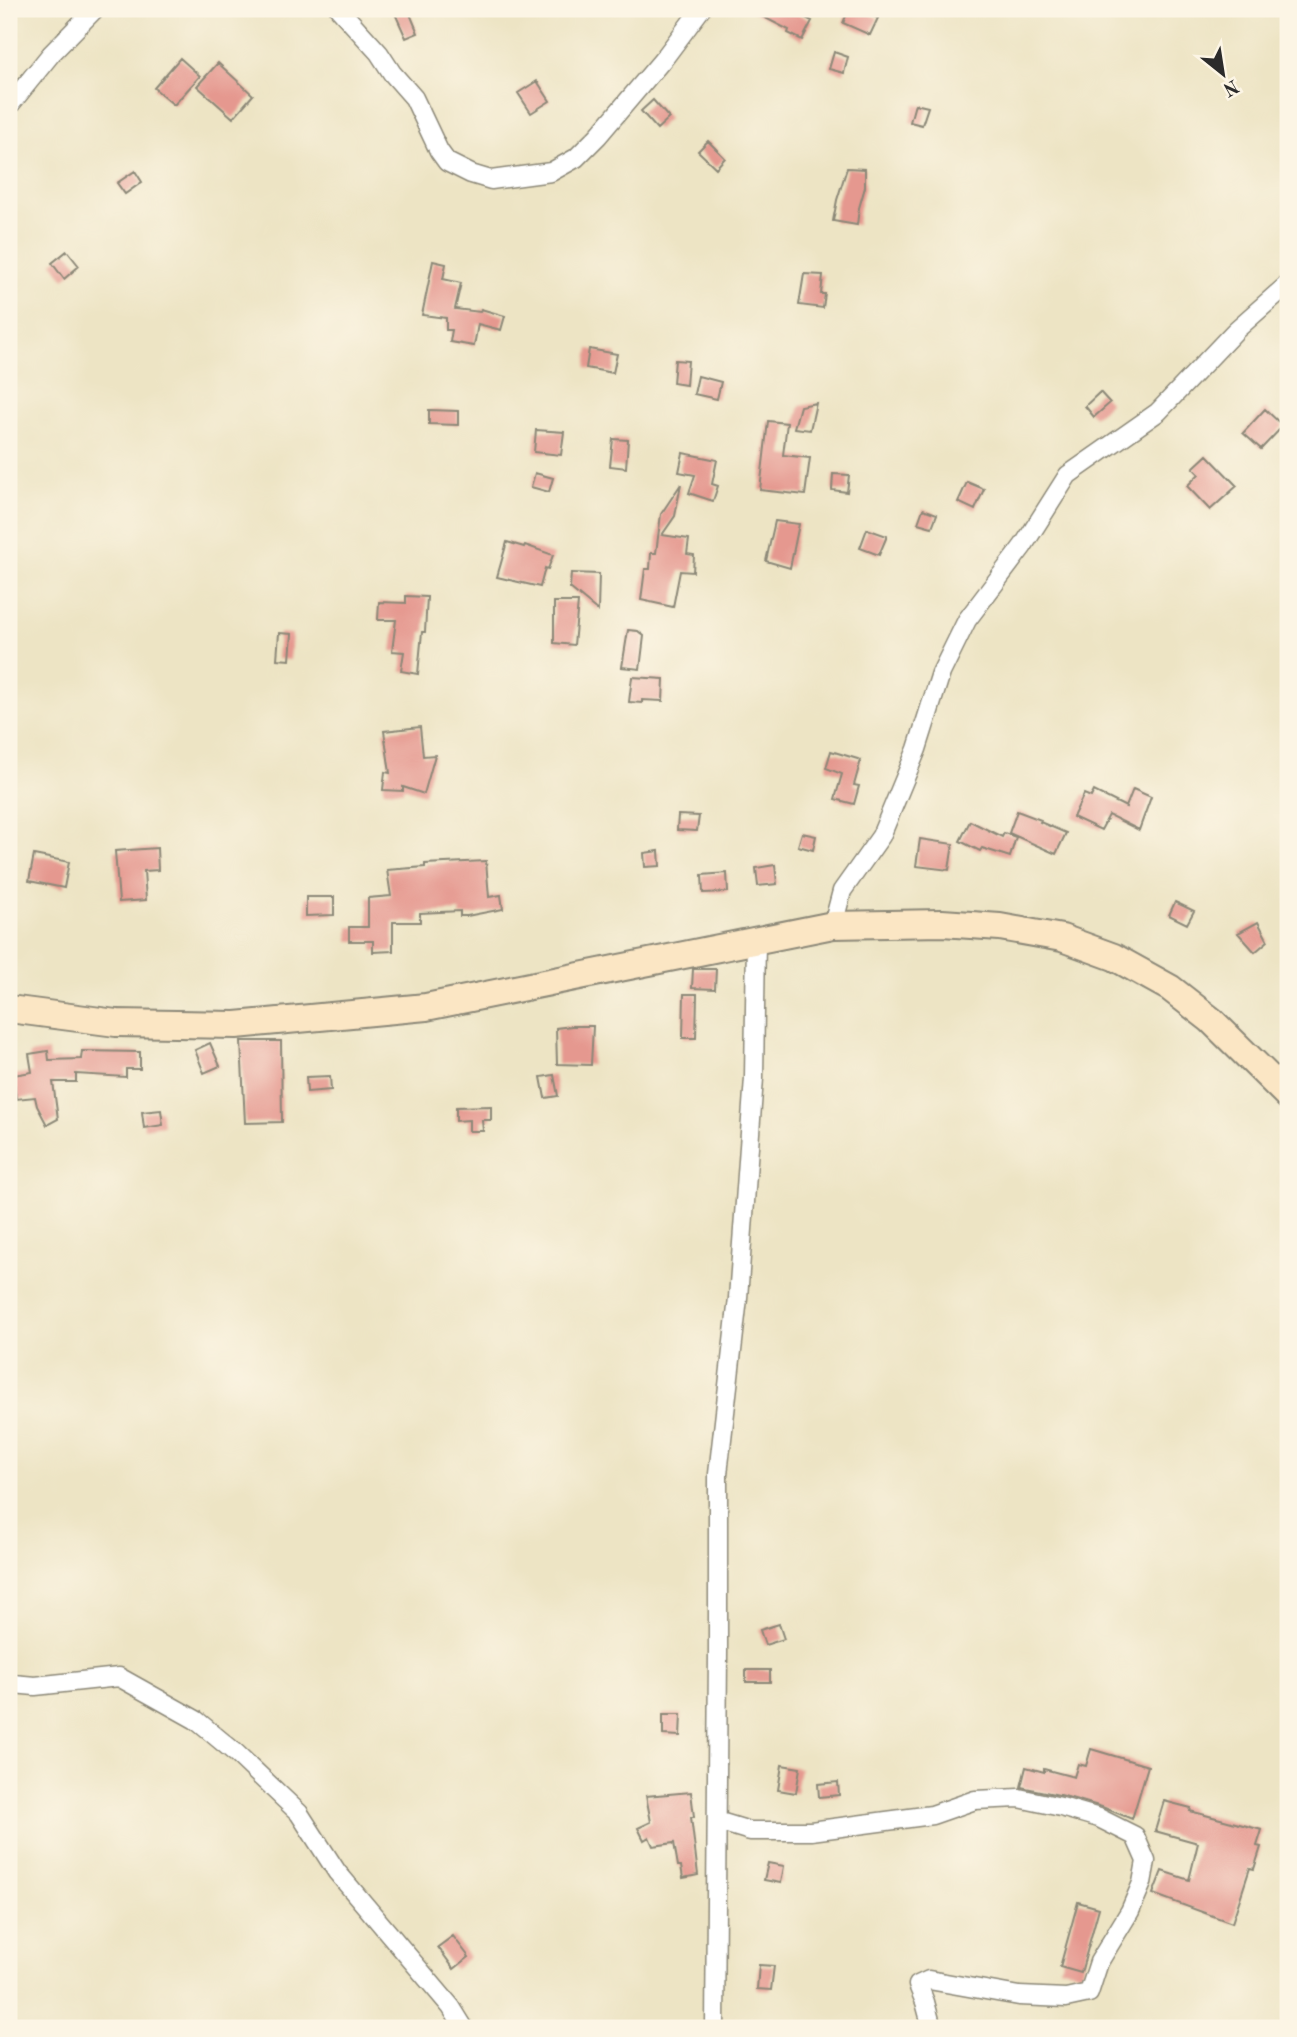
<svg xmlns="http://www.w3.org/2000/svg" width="1297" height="2037" font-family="'Old Standard TT',serif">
<rect width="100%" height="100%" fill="#fcf5e5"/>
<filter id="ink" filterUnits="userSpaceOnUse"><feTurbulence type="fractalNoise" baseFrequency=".0143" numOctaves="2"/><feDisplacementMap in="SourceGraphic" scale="14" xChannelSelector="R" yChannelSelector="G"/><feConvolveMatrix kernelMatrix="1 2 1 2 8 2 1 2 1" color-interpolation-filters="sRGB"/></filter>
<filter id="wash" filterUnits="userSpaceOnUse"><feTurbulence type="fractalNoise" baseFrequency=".00686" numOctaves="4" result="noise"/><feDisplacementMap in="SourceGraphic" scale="28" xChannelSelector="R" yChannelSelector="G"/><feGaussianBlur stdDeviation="1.57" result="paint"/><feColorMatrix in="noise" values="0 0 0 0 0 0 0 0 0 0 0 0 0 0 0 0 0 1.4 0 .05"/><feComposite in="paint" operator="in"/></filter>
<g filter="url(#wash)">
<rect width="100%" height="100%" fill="#ede4c4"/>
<g id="blocks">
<path fill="#e5988f" d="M393 9H408L418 33 406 38Z
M748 9H788L812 21 802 40 788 33 789 30Z
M849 9H858L878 18 870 35 843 23Z
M834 52 848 57 844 73 829 69Z
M180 58 200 76 174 105 154 88Z
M218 63 253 95 233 118 197 86Z
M537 81 550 101 531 113 518 93Z
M653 100 669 118 657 129 641 111Z
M915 104 928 107 922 125 910 122Z
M708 141 725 158 716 168 698 151Z
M847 168 865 169V187L859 208 857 225 833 221 837 200Z
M135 171 142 182 125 194 117 183Z
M67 251 79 266 64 279 52 263Z
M433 261 446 264 443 279 461 283 455 309 480 312 481 309 505 316 501 330 478 324 474 346 450 342 452 330H446V318L422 315Z
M804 274 823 275 821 294H825L823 308 799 305Z
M589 349 617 354 613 373 586 368Z
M675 360 688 361 686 385 673 383Z
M698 376 721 382 717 399 694 394Z
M1100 392 1110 403 1094 417 1085 406Z
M816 403 810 430 794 428 800 406Z
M1265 409 1283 426 1261 449 1243 433Z
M429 410 458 411V425L429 424Z
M768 421 787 423 783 455 810 458 805 495 760 490Z
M536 430 564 432 561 455 534 452Z
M613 439 628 440 626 468 610 466Z
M683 453 717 460 712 484 718 486 713 501 689 493 695 475 679 472Z
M1207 455 1237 486 1210 510 1187 486 1199 474 1193 468Z
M535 473 553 478 549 492 531 487Z
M833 474 849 475 847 492 832 490Z
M967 482 984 489 975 510 958 502Z
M681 484 675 516 662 535 689 539 687 554 694 555 693 572 680 571 673 607 641 600 645 569H650L651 553H656L661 514Z
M923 509 937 514 932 527 918 523Z
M775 521 799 524 790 568 766 561Z
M867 529 887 536 879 555 860 548Z
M507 542 524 547 525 545 553 555 548 569 545 568 540 587 497 577Z
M571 573 599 574 598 611 570 588Z
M406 596 427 597 425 632H422L418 674 401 671 404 652 392 651 396 620H378L379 602 406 603Z
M554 602H578L574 645 554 643Z
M628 630 638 631 644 636 640 669 622 667Z
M279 633 292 634 290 660 277 659Z
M632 677 664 679 663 701 642 700V703L629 702Z
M420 727 423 756 435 755 424 794 403 787V791L383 790 385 772 390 773 384 731Z
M831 751 861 760 854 785 859 786 854 804 835 799 842 774 826 768Z
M1133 789 1151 797 1139 830 1109 815 1101 830 1073 817 1084 794 1091 797 1094 791 1126 807Z
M1017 811 1041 820 1040 822 1066 833 1056 854 1009 833Z
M678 815 699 816 697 831 677 830Z
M970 821 1002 837 1004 833 1016 837 1010 857 982 848 980 851 960 841Z
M802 833 816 836 813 850 798 846Z
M920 839 953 844 949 870 916 866Z
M157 848 158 870 144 871 146 900 119 902 115 851Z
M659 851 660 866 645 867 644 853Z
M34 855 69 862 64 888 29 881Z
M486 861 489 897 501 895 503 909 467 916H460V911L420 913V922H393V951L373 952V941H349V927H368V898L391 896 387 870 425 867V864Z
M775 865 777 884 758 886 756 868Z
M727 873 728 892 703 893 702 875Z
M306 897H334V915L306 916Z
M1175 902 1194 911 1187 924 1169 915Z
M1258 922 1268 941 1255 952 1238 933Z
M693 969H716L715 989 692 988Z
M684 994H697L696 1038H683Z
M572 1026H593L591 1065 557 1064 556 1028Z
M241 1041H281L282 1122 245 1123Z
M210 1043 220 1066 204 1073 195 1050Z
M48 1051 49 1060 81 1059 82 1051 140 1052V1069H126V1077L76 1074V1082H53L58 1119 47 1125 37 1106 35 1097 16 1099 13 1075 32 1072 29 1054Z
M554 1075 558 1096 545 1098 541 1077Z
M330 1076 331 1090 307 1092 306 1077Z
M491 1106V1120H482L483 1131H469V1120L456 1121V1107Z
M161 1110 163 1125 144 1128 142 1112Z
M779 1624 784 1639 765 1645 760 1630Z
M746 1670H770V1682H746Z
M663 1714H681L680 1736 663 1735Z
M1091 1749 1148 1766 1132 1819 1102 1807 1064 1796 1021 1787 1026 1767 1044 1772V1769L1074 1777 1078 1764 1086 1766Z
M782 1765 800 1768 796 1793 778 1790Z
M838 1782 839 1795 819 1797 818 1784Z
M691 1792 694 1817H691L698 1875 683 1878 681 1866H678L674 1843 653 1846 649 1837 644 1840 638 1828 651 1822 646 1796Z
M1164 1801 1191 1808 1190 1811 1262 1830 1257 1846 1261 1847 1254 1869 1250 1868 1232 1923 1153 1894 1162 1871 1189 1880 1198 1843 1155 1831Z
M768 1863 784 1866 781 1883 764 1880Z
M1078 1902 1099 1908 1081 1973 1060 1967Z
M453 1936 469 1957 454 1969 438 1947Z
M759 1965 774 1966 771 1990 757 1989Z"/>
</g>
</g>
<g filter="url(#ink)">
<use href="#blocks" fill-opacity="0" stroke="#8c8878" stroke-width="2"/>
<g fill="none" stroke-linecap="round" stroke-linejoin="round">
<g stroke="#8c8878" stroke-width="21">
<path id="minor" d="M339 9 379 53 392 73 414 98 439 151 447 162 471 174 491 180 551 172 576 158 598 136 665 57 701 9
M9 106 51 54 95 9
M833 925 842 891 881 836 917 749 941 673 967 620 1023 546 1068 475 1158 412 1236 330 1288 284
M9 1681 13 1684 35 1686 119 1677 196 1720 237 1754 299 1813 337 1872 451 2007 464 2028
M717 1821 750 1831H811L932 1815 975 1800 1019 1798 1061 1807 1099 1818 1135 1836 1146 1861 1142 1883 1130 1911 1099 1962 1089 1993 1066 1998 1019 1996 929 1980 918 1985 925 2002 932 2028
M715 2028 718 1652V1474L738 1298 754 1078 756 939"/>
</g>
<g stroke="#8c8878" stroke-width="30">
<path id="secondary" d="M9 1009 116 1023 236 1025 426 1007 833 925 942 923 1000 927 1062 938 1114 957 1170 988 1211 1020 1288 1096"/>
</g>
<use href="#minor" stroke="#fff" stroke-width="18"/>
<use href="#secondary" stroke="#fbe6c4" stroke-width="26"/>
</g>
</g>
<rect width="1297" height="2037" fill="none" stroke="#fcf5e5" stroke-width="35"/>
<g transform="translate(1223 74) rotate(150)" stroke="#fcf5e5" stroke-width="5" paint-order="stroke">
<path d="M0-5L12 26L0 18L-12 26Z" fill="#2b2b2b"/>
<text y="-10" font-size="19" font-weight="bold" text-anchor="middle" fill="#2b2b2b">N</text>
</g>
</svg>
